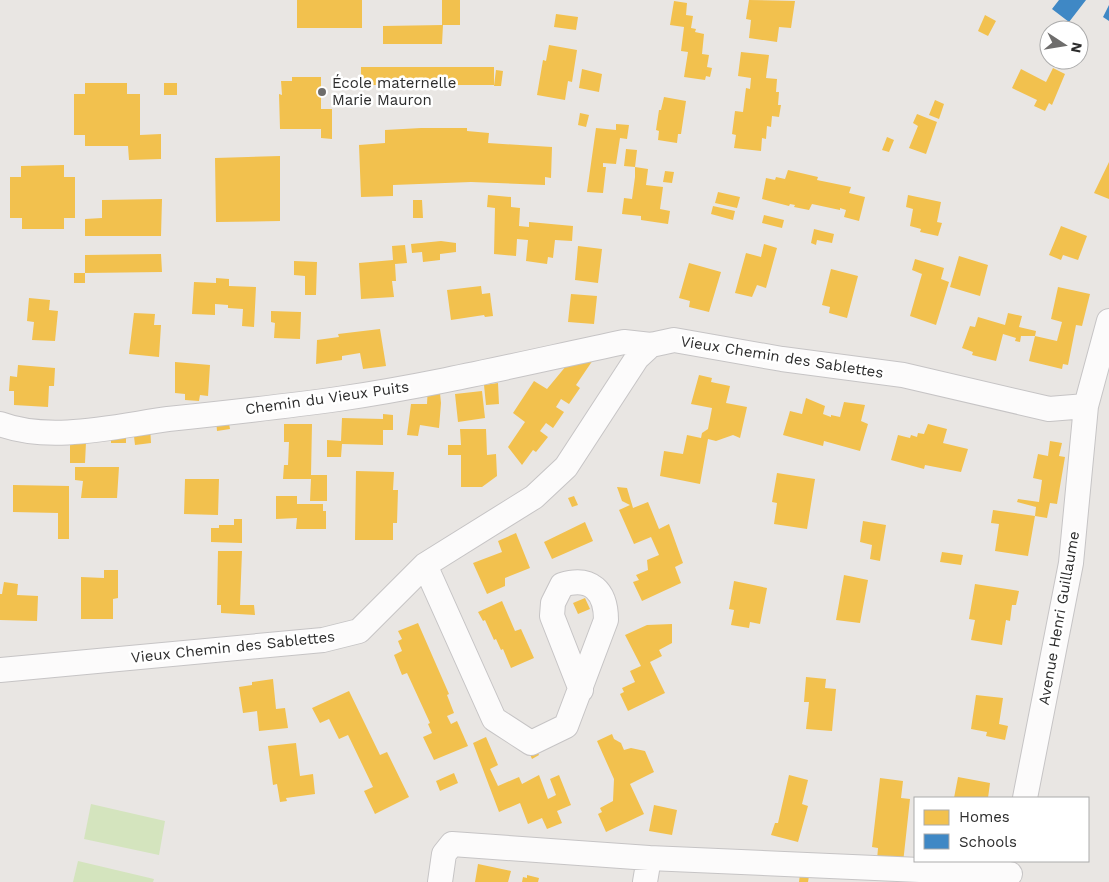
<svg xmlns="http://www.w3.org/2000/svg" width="1109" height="882" font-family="'Work Sans',sans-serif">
<rect width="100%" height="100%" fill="#e9e6e3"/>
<path fill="#d4e4be" d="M91 804 165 821 159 855 84 839Z
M78 861 154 879 153 882H73Z"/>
<path fill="#f2c14e" d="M297 0H362V28H297Z
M442 0H460V25H442Z
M749 0 795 1 791 28 779 27 777 42 749 38 751 20 746 19Z
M674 1 687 3 686 15 693 16 691 28 696 29 695 32 704 34 702 54 709 55 707 67 712 68 710 77 706 76 705 80 684 77 688 52 681 51 684 27 670 25Z
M556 14 578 17 576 30 554 27Z
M985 15 996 21 988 36 978 31Z
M443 25 442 44H383V26Z
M549 45 577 50 572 82 568 81 565 100 537 95 543 60 546 61Z
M741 52 769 55 766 78 777 79 776 92H779L778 105H781L779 117 772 116 771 127 767 126 766 139 762 138 761 151 734 148 736 135 732 134 735 111 743 112 746 88 750 89 751 78 738 76Z
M361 67H494V85H361Z
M1053 68 1065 74 1052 105 1049 103 1045 111 1034 106 1037 100 1012 88 1021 69 1046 82Z
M582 69 602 74 599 92 579 88Z
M496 70 503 71 501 86H494Z
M292 77H321V109H332V139L321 138V129H280L279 94 282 95 281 81H292Z
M85 83H127V94H140V135L161 134V159L129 160 128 146H85V135H74V94H85Z
M164 83H177V95H164Z
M664 97 686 101 681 134H678L677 143 658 140 659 131 656 130 659 110H661Z
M935 100 944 104 939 119 929 115Z
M580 113 589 115 586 127 578 125Z
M917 114 937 122 926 154 909 148 918 126 913 123Z
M616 124 629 125 627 139 620 138 616 164 603 163V167H606L603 193 587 192 596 128 616 130Z
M421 128H467V131L489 133 488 143 552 147 551 178 545 177V185L471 182 393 185V196L361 197 359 145 385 143V130Z
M887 137 894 140 889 152 882 150Z
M626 149 637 150 635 167 648 169 646 185 663 187 660 209 670 211 668 224 641 220V216L622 214 624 198 632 199 635 177V167L624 166Z
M280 156V221L216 222 215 158Z
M1109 162V199L1094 193Z
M64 165V177H75V218H64V229H22V218H10V177H21V166Z
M788 170 818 177 817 180 851 187 849 193 865 197 859 221 844 217 846 210 840 208V210L812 204 809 210 794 207 795 205 790 204 789 206 762 199 766 178 775 180 776 177 785 179Z
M665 171 674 172 672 183 663 182Z
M718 192 740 197 737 208 715 203Z
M488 195 511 197V207L520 208 519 226 529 227V222L573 226 572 241 555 240 553 258 548 257 547 264 526 261 528 240 517 239 516 256 494 254 495 208 487 207Z
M908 195 941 202 937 222 942 223 938 236 920 232 921 229 910 226 913 209 906 207Z
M162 199 161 236H85V219L102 218V200Z
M413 200H422L423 218H413Z
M713 206 735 211 733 220 711 214Z
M764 215 784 220 782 228 762 223Z
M1061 226 1087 236 1078 260 1063 255 1061 260 1049 255Z
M814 229 834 234 832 243 817 240 816 245 811 243Z
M441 241 456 243V252L440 254V260L423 262 422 252 412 253 411 244Z
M764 244 777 248 766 288 757 285 752 297 735 293 746 253 761 257Z
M405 245 407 263 395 264 396 281H392L394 297 361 299 359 263 393 260 392 246Z
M578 246 602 249 598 283 575 280Z
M161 254 162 272 85 273V255Z
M959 256 988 265 980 296 950 287Z
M915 259 944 268 941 279 949 282 936 325 910 316 922 274 912 270Z
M294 261 317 262 316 295H305V276L294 275Z
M689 263 721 272 709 312 689 307 690 301 679 298Z
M831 269 858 276 847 318 829 313 830 307 822 305Z
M74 273H85V283H74Z
M216 278 229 279V286L256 287 254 327 242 326 243 309 228 308V305L215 304V315L192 314 194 282 216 283Z
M481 286 482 294 490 293 493 316 485 317 484 315 451 320 447 290Z
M1058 287 1090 294 1082 326 1076 325 1068 365 1063 364 1062 369 1029 361 1035 336 1057 341 1062 322 1051 319Z
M571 294 597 296 594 324 568 322Z
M29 298 50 300 49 310 58 311 55 341 32 340 34 322 27 321Z
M271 311 301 312 300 339 274 338 275 323 271 322Z
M134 313 155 314 154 325H161L159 357 129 354Z
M1008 313 1022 316 1019 327 1036 331 1035 336H1021L1020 342 1015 341 1016 338 1003 334 996 361 972 355 973 352 962 348 970 326 975 327 978 317 1005 325Z
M380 329 386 366 363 369 360 353 342 356V360L316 364 317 340 339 337 338 334Z
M571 360H593L576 385 580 388 569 404 561 399 556 407 564 412 553 428 546 423 540 431 548 437 536 452 533 450 522 465 508 447 525 422 513 413 534 381 547 389Z
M175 362 210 365 208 396 200 395 199 401 185 400V394L175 393Z
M18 365 55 368 54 386H49L48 407 14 405V391H9L10 376 17 377Z
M699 375 712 378 711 382 730 386 726 403 747 407 740 438 733 435 716 441 708 439 700 484 660 476 664 451 683 454 687 435 701 438 702 433 708 429 712 408 691 404Z
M439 383 441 403 439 428 420 425 418 436 407 435 411 404H427L428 385Z
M498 383 499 404 486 405 484 385Z
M482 391 485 418 458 422 455 394Z
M806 398 825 406 823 414 831 417V415L840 417 844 402 865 405 861 421 868 424 860 451 824 441 823 446 783 435 790 411 802 414Z
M383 414 393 415V430H383V445L342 444 341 457H327V440L341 441 342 418 383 419Z
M228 418 230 429 217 431 216 419Z
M284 424H312L311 475H327V501H310L311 479H283L284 465H288L289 442H284Z
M928 424 947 429 943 443 968 449 961 472 925 465 924 469 891 460 898 435 910 438 911 435 917 437 918 433 924 434Z
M150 426 151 443 135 445 133 428Z
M460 429H486L487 455 496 454 497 476 482 487H461V455H448V445H461Z
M111 433H126V443H111Z
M1050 441 1062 443 1059 456 1065 457 1057 504 1050 503 1047 518 1035 516 1028 556 995 551 999 524 991 523 993 510 1035 516 1036 507 1017 502 1018 499 1039 502 1042 480 1033 478 1038 454 1048 456Z
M70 442H86L85 463H70Z
M75 467H119L117 498H81L83 481 75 480Z
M356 471 394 472 393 490H398L397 523H393V540H355Z
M777 473 815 479 807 529 774 524 777 503 772 502Z
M185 479H219L218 515 184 514Z
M13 485 69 486V539H58V513L13 512Z
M617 487 627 488 633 508 648 502 659 529 669 524 683 563 675 567 681 583 642 601 633 582 639 580 636 575 648 570 647 560 659 555 651 537 634 544 619 510 630 505 622 501Z
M276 496H297V504H323V511H326V529H296L297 518 276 519Z
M574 496 578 505 572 507 568 498Z
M234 519H242V543L211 542V528H219V525H234Z
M863 521 886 525 880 561 870 559 872 545 860 542Z
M585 522 593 541 552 559 544 542Z
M516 533 530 568 505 578V586L487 594 473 563 502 552 498 541Z
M218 551H242L240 605H254L255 615 221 613V605H217Z
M942 552 963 555 961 565 940 562Z
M104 570H118V598L113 599V619H81V577L104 578Z
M844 575 868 580 860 623 836 620Z
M734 581 767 588 760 624 750 622 749 628 731 625 734 610 729 609Z
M4 582 18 584 17 595 38 596 37 621 0 620V594H2Z
M975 584 1019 591 1016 605H1012L1010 621 1006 620 1002 645 971 640 975 620 969 619Z
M585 598 590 609 578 614 573 603Z
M502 601 515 631 521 629 534 658 511 668 503 649 501 650 496 639 494 640 485 620 483 621 478 612Z
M418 623 449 694 447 695 454 713 447 716 451 724 457 721 468 746 434 760 423 737 432 733 428 724 430 723 407 673 402 675 394 655 402 651 398 641 402 639 398 631Z
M672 624V643L659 650 662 656 650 662 665 693 628 711 620 694 624 692 622 688 635 682 630 671 641 666 625 635 647 625Z
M806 677 826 679 825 688 836 689 832 731 806 729 809 702H804Z
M273 679 276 709 285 708 288 728 259 731 257 711 243 713 239 687 252 685V682Z
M349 691 380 755 387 752 409 797 375 814 364 791 373 787 348 735 339 739 329 719 320 723 312 708Z
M976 695 1003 698 999 724 1008 726 1005 740 986 736 987 732 971 729Z
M612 734 614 739 621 743 624 750 631 748 645 751 654 772 630 784 644 814 606 832 598 814 602 812 600 808 613 801 614 779 597 741Z
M486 737 498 765 490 769 498 786 519 777 522 784 539 775 548 799 556 795 550 779 559 775 571 805 557 811 562 823 547 829 542 818 528 824 520 803 499 812 473 743Z
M296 743 300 776 313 774 315 794 286 798 287 801 280 802 277 784 273 785 268 746Z
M536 749 539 755 532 759 529 752Z
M454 773 458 783 440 791 436 781Z
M789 775 808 780 802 804 808 806 798 842 771 835 775 823H778Z
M958 777 990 783 988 798H954Z
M880 778 903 781 901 798 910 799 903 863 877 860 878 848 872 847Z
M654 805 677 810 672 835 649 831Z
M478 864 511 871 508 882H475Z
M800 874 809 876 808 882H799Z
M527 875 539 878 538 882H522L523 877 527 878Z"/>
<path fill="#3f88c5" d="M1059 0H1086L1069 22 1052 9Z
M1109 5V21L1103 17Z"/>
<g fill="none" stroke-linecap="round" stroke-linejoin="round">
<g stroke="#c6c4c5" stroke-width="26">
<path id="minor" d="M0 424C50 443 117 426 168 419 225 413 281 407 338 399 434 385 529 362 624 342L651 345
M425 565 494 719 531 743 566 726 606 620C606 591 591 576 562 585L553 603 552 616 581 690
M0 670 323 640 359 631 425 565 534 497 566 467 637 358 651 345 674 340 782 359 903 375 1049 409 1086 406
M1025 798 1071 563 1086 406 1109 321
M440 882 444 854 452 844 649 858
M645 882 649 858 1010 874"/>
</g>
<use href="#minor" stroke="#fcfbfb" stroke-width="24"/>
</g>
<circle fill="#6e6d6c" stroke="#fff" stroke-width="2" cx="322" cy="92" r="5"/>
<g text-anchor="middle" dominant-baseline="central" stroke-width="5" stroke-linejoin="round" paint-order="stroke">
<g font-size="15" fill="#2c2c2c" stroke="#fff" text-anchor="start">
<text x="332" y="83">École maternelle<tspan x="332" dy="17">Marie Mauron</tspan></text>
</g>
<g font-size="15" fill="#2c2c2c" stroke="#fff">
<text transform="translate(782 357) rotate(9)">Vieux Chemin des Sablettes</text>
<text transform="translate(327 398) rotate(-8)">Chemin du Vieux Puits</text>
<text transform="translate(1059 618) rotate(-80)">Avenue Henri Guillaume</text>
<text transform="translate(233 647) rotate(-6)">Vieux Chemin des Sablettes</text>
</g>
</g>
<rect x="914" y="797" width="175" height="65" fill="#ffffff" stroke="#ababab"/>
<rect x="924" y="810" width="25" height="15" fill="#f2c14e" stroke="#ababab"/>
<text x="959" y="822" font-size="15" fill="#2c2c2c">Homes</text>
<rect x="924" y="834" width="25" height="15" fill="#3f88c5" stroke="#ababab"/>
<text x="959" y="847" font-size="15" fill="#2c2c2c">Schools</text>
<g transform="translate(1064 45) rotate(102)"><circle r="24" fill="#ffffff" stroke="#ababab"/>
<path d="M0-4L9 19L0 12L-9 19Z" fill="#6e6d6c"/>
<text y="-8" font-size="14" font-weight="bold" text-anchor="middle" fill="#2c2c2c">N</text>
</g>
</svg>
